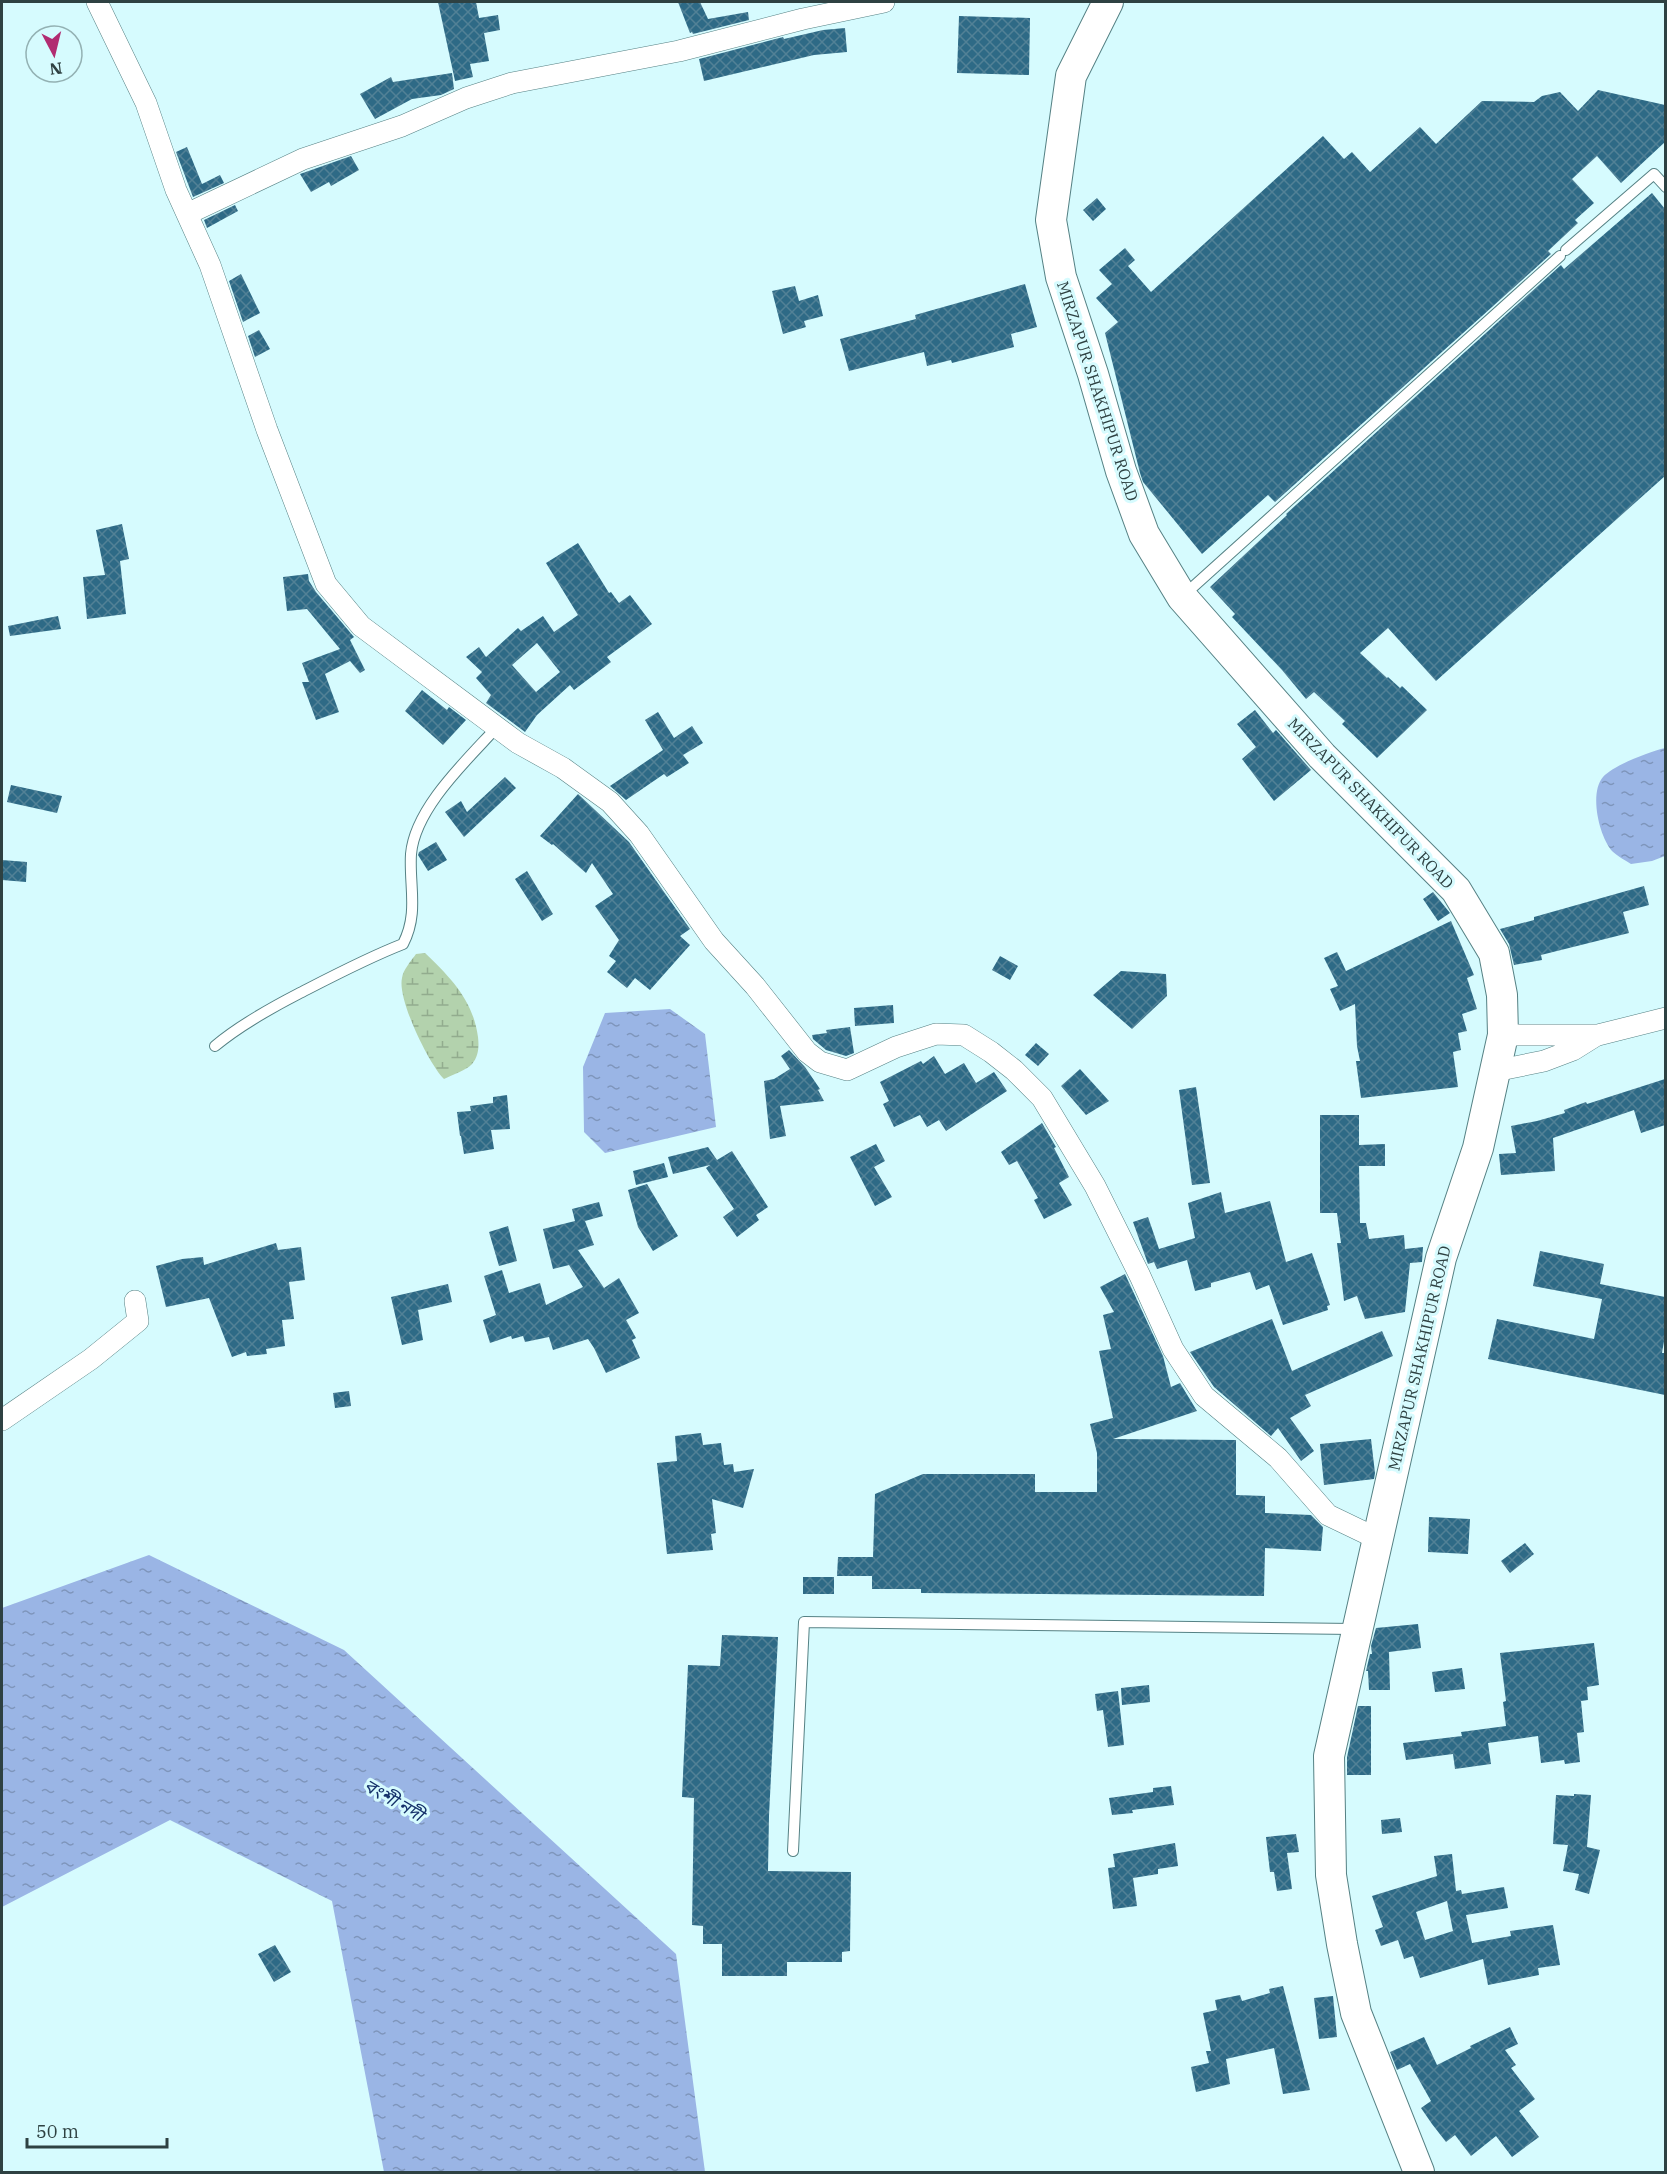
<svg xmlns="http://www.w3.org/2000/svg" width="1667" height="2174" font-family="'IBM Plex Serif','Noto Sans Bengali',serif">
<defs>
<pattern id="wetland-marsh" width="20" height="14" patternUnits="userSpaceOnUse" patternTransform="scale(1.5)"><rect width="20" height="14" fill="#b3d2ad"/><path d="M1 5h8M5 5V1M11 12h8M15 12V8" fill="none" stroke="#92ac8e"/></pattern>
<pattern id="water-ripples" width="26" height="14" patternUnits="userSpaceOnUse" patternTransform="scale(1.5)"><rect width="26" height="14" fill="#9ab5e5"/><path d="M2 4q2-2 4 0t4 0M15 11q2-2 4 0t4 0" fill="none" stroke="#7e95bb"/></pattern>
<pattern id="building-cross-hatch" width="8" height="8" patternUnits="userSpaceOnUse" patternTransform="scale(1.5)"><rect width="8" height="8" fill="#2e6a86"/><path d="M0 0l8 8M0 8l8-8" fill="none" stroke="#528196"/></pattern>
</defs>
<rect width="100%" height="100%" fill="#d6fbfe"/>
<path fill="url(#wetland-marsh)" d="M425 953C451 978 473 1000 478 1037 479 1046 479 1056 472 1064 467 1070 452 1075 444 1079 429 1064 397 999 402 978 403 970 411 961 416 954Z"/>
<path fill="url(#water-ripples)" d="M1665 748V856L1652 861 1631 864C1625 860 1617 856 1612 851 1599 836 1589 793 1603 777 1614 765 1649 752 1665 748Z
M670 1009 705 1034 716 1127 605 1153 584 1132 583 1067 605 1013Z
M149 1555 344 1650 676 1954 705 2172H384L332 1901 170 1820 2 1907V1608Z"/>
<path fill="url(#building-cross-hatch)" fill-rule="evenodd" d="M438 2H476L479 18 498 15 500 30 484 33 489 61 470 64 473 77 455 81Z
M678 2H700L708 19 748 12 749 20 693 34 692 32 690 33Z
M959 16 1030 18 1029 75 957 73Z
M845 28 847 52 814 55 704 81 699 59 783 37 784 39 823 30Z
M452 73 454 89 441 95 412 99 375 119 360 94 391 77 393 82Z
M1598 90 1665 105V142L1621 183 1597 156 1572 179 1594 203 1575 220 1578 223 1548 251 1551 254 1275 502 1268 495 1202 554 1143 482 1140 473 1105 333 1118 322 1096 298 1112 284 1099 270 1125 248 1135 260 1128 266 1151 292 1323 136 1344 159 1352 152 1370 172 1420 127 1436 144 1482 101 1534 102 1542 96 1560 92 1578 111Z
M187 147 202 184 220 175 224 183 193 197 176 152Z
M351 156 359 170 331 186 329 182 311 192 300 174Z
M1652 193 1665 209V476L1436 681 1388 628 1360 653 1387 678 1388 677 1400 688 1402 686 1427 710 1377 758 1342 724 1345 721 1314 692 1306 699 1282 670 1232 617 1235 614 1210 587 1287 515 1286 514 1561 265 1564 269Z
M1097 198 1106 209 1093 221 1083 210Z
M235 205 238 211 207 228 204 220Z
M241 274 260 313 243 322 229 281Z
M1025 284 1037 327 1011 334 1014 347 952 363 951 360 927 366 924 352 849 371 840 339 916 319 915 315Z
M795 286 799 301 818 295 823 316 804 321 806 327 783 334 772 291Z
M259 330 270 349 255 357 248 336Z
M122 524 129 559 120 561 126 614 87 619 83 577 105 575 96 530Z
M578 543 609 593 611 592 619 603 630 595 652 624 607 657 611 662 574 690 570 685 537 715 525 732 486 703 491 695 476 678 482 672 466 657 479 647 486 657 518 628 521 631 543 616 554 632 578 615 546 563ZM537 643 560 672 536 692 512 665Z
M308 574 309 581 316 592 354 637 350 640 365 670 360 673 350 661 325 674 339 712 316 720 302 682H309L302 663 340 649 307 609 287 611 283 577Z
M58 616 61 629 10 636 8 626Z
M422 690 447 710 449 707 466 720 443 745 405 711Z
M1255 710 1273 733 1276 730 1311 770 1274 801 1242 759 1256 747 1237 724Z
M658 712 674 738 692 726 703 743 683 755 689 763 667 777 664 774 626 800 610 786 663 750 645 720Z
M505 777 516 788 464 837 445 812 461 801 467 812Z
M11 785 62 796 57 813 7 802Z
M578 794 629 842 690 929 680 936 690 945 650 990 635 978 627 988 607 972 616 961 609 956 619 940 595 906 613 894 592 863 586 873 553 844 552 845 540 836Z
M436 842 447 860 428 871 418 855 419 852Z
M2 860 27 862 26 882 2 880Z
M527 871 553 914 542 921 515 879Z
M1644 886 1649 905 1623 912 1629 933 1541 955 1542 960 1514 965 1509 944 1500 929 1534 920V917Z
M1433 892 1450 913 1438 921 1423 899Z
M1451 921 1474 975 1467 978 1477 1009 1462 1014 1467 1031 1458 1033 1461 1050 1453 1052 1458 1087 1361 1098 1356 1061H1360L1357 1046 1355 1004 1340 1011 1330 989 1338 986 1324 958 1337 952 1346 971Z
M1000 956 1018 966 1010 980 992 970Z
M1121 971 1166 974 1167 996 1132 1029 1093 995Z
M893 1005 894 1023 855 1026 854 1008Z
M850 1027 854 1053 846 1056 826 1050 813 1039 812 1035 827 1033 826 1030Z
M1036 1043 1049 1054 1038 1066 1025 1055Z
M789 1050 805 1067 820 1089 818 1090 824 1101 780 1106 786 1136 770 1139 764 1081 774 1079 790 1069 781 1056Z
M934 1056 945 1074 964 1063 976 1083 994 1072 1007 1091 946 1131 939 1120 927 1127 920 1115 894 1127 883 1104 889 1101 880 1082 921 1061 923 1064Z
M1080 1069 1109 1101 1086 1115 1061 1086Z
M1665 1079V1125L1641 1133 1634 1110 1553 1138 1555 1171 1501 1175 1499 1154 1516 1153 1511 1126 1537 1121 1565 1113 1564 1110 1586 1102 1587 1104Z
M1196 1087 1210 1183 1192 1185 1179 1090Z
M507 1095 510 1129 491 1130 494 1149 464 1154 461 1136H460L457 1112 471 1111 470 1106 493 1103V1097Z
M1320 1115H1359V1145L1385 1144V1166H1359L1360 1223H1366L1369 1239 1404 1235 1405 1249 1423 1247 1422 1262 1410 1263 1405 1312 1365 1319 1357 1296 1344 1301 1337 1243H1341L1337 1213H1320Z
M1042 1123 1056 1147 1054 1148 1069 1177 1059 1183 1072 1205 1044 1219 1034 1200 1038 1198 1017 1161 1009 1165 1001 1152Z
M876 1144 885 1161 874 1167 892 1197 875 1206 850 1157Z
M708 1147 717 1160 732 1151 768 1207 756 1215 759 1220 737 1237 723 1217 734 1209 706 1168 710 1165 673 1174 668 1157Z
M664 1163 668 1177 636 1185 633 1171Z
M647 1184 678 1236 653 1251 638 1227 628 1190Z
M1221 1192 1225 1213 1270 1201 1286 1262 1312 1253 1330 1305 1327 1306 1328 1310 1283 1325 1269 1285 1256 1290 1250 1272 1211 1283V1287L1195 1291 1187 1260 1157 1269 1154 1262 1148 1264 1133 1222 1148 1217 1159 1249 1195 1238 1188 1203Z
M599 1202 603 1216 585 1221 594 1245 578 1250 604 1288 619 1278 639 1313 626 1320 636 1338 632 1340 640 1358 606 1373 594 1348 588 1339 553 1350 549 1337 525 1342 523 1336 512 1339 511 1336 490 1343 483 1320 496 1315 484 1276 502 1270 509 1293 540 1283 546 1305 583 1287 569 1265 553 1269 543 1229 575 1221 572 1209Z
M508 1226 517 1261 499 1266 489 1232Z
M276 1243 278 1250 301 1247 305 1280 289 1282 294 1319 282 1320 285 1346 266 1349 267 1354 247 1356 246 1352 232 1357 209 1298 166 1307 156 1266 182 1259 203 1257 204 1265Z
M1540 1251 1604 1264 1600 1284 1665 1297V1335L1662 1353H1665V1395L1488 1359 1497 1319 1594 1339 1602 1299 1533 1286Z
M1125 1274 1163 1356 1171 1387 1180 1383 1197 1411 1113 1439 1236 1440V1495L1265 1496V1513L1311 1515 1323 1527 1321 1551 1265 1548 1264 1596 921 1593V1589H872V1576H837L838 1557H873L875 1494 923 1474H1035V1492H1097V1453L1090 1424 1113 1418 1099 1351 1111 1349 1103 1315 1114 1312 1100 1287Z
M448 1284 452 1302 418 1310 423 1340 402 1345 391 1297Z
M1272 1319 1292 1371 1382 1331 1393 1356 1305 1395 1311 1406 1290 1418 1314 1451 1301 1461 1278 1428 1271 1436 1214 1387 1190 1352Z
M349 1391 351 1406 335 1408 333 1393Z
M701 1433 703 1445 721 1443 724 1465 733 1464 734 1472 754 1469 743 1508 712 1499 716 1533 711 1534 713 1550 667 1554 657 1463 677 1461 675 1436Z
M1371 1439 1375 1473 1374 1479 1324 1485 1320 1444Z
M1429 1517 1470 1519 1468 1554 1428 1552Z
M1525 1543 1534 1554 1510 1573 1501 1561Z
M803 1577H834V1594H803Z
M1418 1624 1421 1648 1389 1652 1390 1690H1369L1368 1671H1366L1370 1654H1372L1371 1646 1376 1628Z
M722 1635 778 1637 769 1816 768 1871 851 1872 850 1951 842 1952V1962H787V1976H722V1944H703V1926L692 1925 694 1798 682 1797 688 1665 720 1666Z
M1594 1643 1599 1685 1587 1687 1588 1700 1581 1701 1584 1732 1577 1733 1580 1762 1565 1764 1564 1760 1541 1763 1538 1736 1488 1743 1491 1764 1455 1769 1453 1754 1406 1760 1403 1743 1462 1736 1461 1732 1506 1726 1503 1702 1506 1701 1500 1653Z
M1462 1668 1465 1689 1435 1692 1432 1672Z
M1149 1685 1150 1702 1122 1705 1121 1688Z
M1118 1691 1124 1745 1108 1747 1103 1710 1097 1711 1095 1694Z
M1358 1706H1371V1775H1347V1757Z
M1171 1786 1174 1805 1132 1810 1133 1813 1112 1815 1109 1798 1153 1792V1788Z
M1574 1794 1591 1795 1587 1847 1600 1850 1589 1894 1575 1890 1579 1874 1563 1871 1568 1845 1553 1844 1556 1795 1574 1796Z
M1400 1818 1402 1832 1382 1834 1381 1820Z
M1296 1834 1299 1852 1287 1853 1292 1889 1277 1891 1274 1872H1270L1266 1837Z
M1175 1843 1178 1866 1158 1869V1874L1133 1878 1137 1906 1113 1909 1108 1868 1115 1867 1113 1854Z
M1452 1854 1456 1891 1461 1890 1462 1894 1504 1887 1508 1908 1466 1915 1472 1943 1511 1936 1510 1931 1553 1925 1560 1965 1538 1968 1539 1975 1488 1985 1483 1959 1420 1978 1413 1956 1404 1959 1398 1940 1381 1946 1375 1930 1383 1927 1372 1896 1437 1876 1434 1856ZM1447 1901 1453 1931 1425 1940 1416 1912Z
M275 1945 291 1972 274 1982 258 1954Z
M1283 1986 1310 2090 1283 2094 1274 2048 1226 2059 1230 2084 1196 2092 1191 2067 1209 2063 1206 2051H1211L1203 2013 1217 2010 1215 2000 1240 1995 1242 2001 1270 1993 1269 1989Z
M1333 1996 1337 2037 1319 2039 1314 1998Z
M1510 2027 1518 2044 1505 2050 1516 2065 1511 2068 1535 2099 1519 2111 1539 2137 1512 2157 1496 2136 1471 2156 1455 2135 1446 2142 1432 2124 1421 2108 1431 2101 1410 2064 1397 2070 1390 2052 1424 2037 1437 2065 1471 2048 1470 2046Z"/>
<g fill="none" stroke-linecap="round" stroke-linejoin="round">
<g stroke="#558184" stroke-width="12">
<path id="service" d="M1566 250 1654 174 1666 187
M1184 595 1560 256
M215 1046C240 1025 269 1009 298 994 333 976 367 958 403 944 419 913 409 886 411 854 415 808 467 760 497 727
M793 1851 804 1622 1354 1629"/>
</g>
<g stroke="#558184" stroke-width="22">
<path id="minor" d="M97 2 146 103 176 190 210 265 267 430 326 584 361 626 518 743 563 768 610 802 639 834 714 941 755 986 807 1052 820 1062 847 1070 896 1047 936 1034 964 1035 991 1052 1014 1070 1042 1098 1095 1186 1140 1276 1173 1349 1204 1396 1278 1458 1328 1515 1378 1539
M187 214 303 159 402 126 466 98 512 83 679 51 803 19 884 2
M1503 1035H1598L1666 1018
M1495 1071 1544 1061 1573 1050 1597 1035
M2 1420 91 1359 138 1321 135 1301"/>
</g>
<g stroke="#558184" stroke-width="32">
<path id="secondary" d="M1108 2 1071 76 1051 220 1061 277 1093 374 1121 471 1144 534 1182 597 1322 756 1456 890 1494 953 1502 995 1503 1035 1478 1148 1441 1258 1329 1756 1331 1875 1342 1944 1356 2013 1419 2172"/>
</g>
<use href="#service" stroke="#fff" stroke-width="10"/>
<use href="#minor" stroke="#fff" stroke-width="21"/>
<use href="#secondary" stroke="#fff" stroke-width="30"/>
</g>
<g text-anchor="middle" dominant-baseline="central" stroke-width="6" stroke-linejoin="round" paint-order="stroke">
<g font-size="16" fill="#2e4142" stroke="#d6fbfe">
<text transform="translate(1098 391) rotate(72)">MIRZAPUR SHAKHIPUR ROAD</text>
<text transform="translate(1371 803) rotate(46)">MIRZAPUR SHAKHIPUR ROAD</text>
<text transform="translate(1419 1358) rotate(-77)">MIRZAPUR SHAKHIPUR ROAD</text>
</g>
<g font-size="18" font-style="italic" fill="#15316a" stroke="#d6fbfe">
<text transform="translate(394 1800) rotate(30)">বংশী নদী</text>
</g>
</g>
<rect width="1667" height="2174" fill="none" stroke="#2e4142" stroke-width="6"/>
<g transform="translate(54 54) rotate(173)"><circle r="28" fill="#d6fbfe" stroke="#93b1b3" stroke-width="1.5"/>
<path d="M0-4.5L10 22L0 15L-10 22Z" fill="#b12c71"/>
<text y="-9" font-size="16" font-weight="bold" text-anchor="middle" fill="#2e4142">N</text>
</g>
<path d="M27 2138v9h140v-9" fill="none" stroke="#2e4142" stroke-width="3"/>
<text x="36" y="2138" font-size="18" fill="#2e4142" stroke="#d6fbfe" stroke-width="4.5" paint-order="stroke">50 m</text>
</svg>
